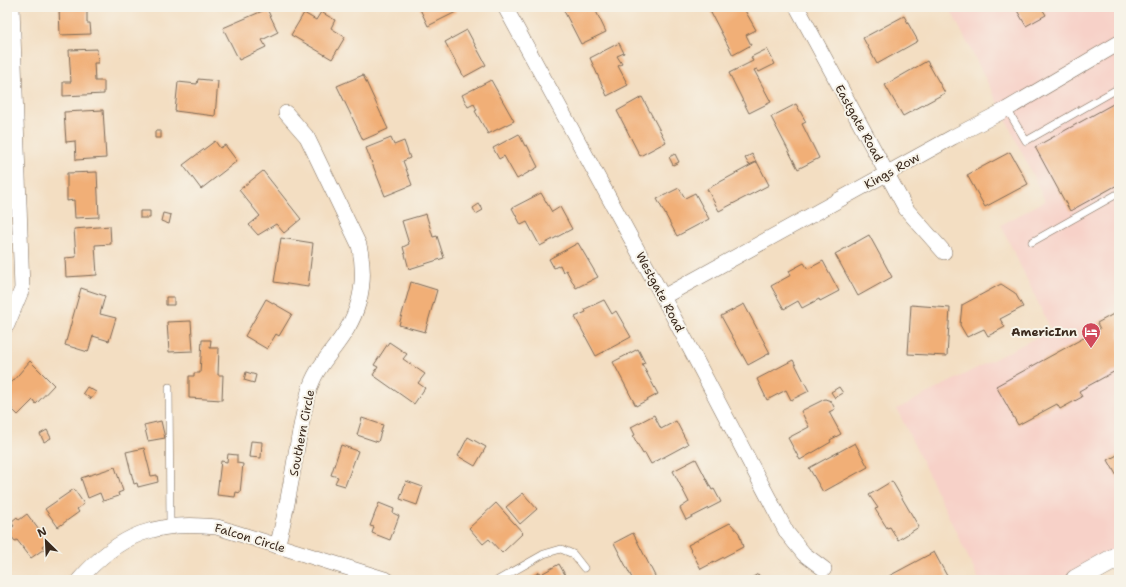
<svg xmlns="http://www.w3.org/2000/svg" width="1126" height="587" font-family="'Shantell Sans',sans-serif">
<rect width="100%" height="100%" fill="#f7f3e8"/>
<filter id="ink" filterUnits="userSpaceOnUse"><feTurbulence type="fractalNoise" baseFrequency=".025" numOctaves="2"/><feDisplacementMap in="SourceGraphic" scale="8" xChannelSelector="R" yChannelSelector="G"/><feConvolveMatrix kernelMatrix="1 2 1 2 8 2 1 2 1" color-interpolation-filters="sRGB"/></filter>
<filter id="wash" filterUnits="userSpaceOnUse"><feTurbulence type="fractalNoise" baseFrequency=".012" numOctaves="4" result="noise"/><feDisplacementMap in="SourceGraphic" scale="16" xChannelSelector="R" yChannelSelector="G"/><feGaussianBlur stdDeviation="0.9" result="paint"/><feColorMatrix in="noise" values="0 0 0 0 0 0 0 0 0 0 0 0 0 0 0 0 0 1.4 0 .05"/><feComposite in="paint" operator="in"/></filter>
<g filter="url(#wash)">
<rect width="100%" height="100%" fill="#f3dec2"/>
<path fill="#f7d1c8" d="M949 7H1119V556L1076 580H979L897 409 1051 330 1001 225 1045 201 1002 111Z"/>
<g id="blocks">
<path fill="#f1af77" d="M59 7H87V23H90L91 34 60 35Z
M419 7H453L456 12 428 26Z
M562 7H594L606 32 581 44Z
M717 7H743L756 30 746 35 751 45 733 55 710 11Z
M1015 7H1041L1046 15 1026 26Z
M267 9 278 32 262 40 266 47 239 60 223 28Z
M321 12 335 20 331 28 345 37 332 59 291 35 304 13 316 20Z
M904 16 918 41 877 64 863 38Z
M467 30 486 65 464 77 445 42Z
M619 43 624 53 617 56 622 64 618 66 628 85 607 96 590 58Z
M97 49 98 63H94L95 81H104V94L63 96V82H71L69 50Z
M767 49 775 64 759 72 757 69 754 70 771 102 749 113 729 73 753 61 751 57Z
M927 61 945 93 903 116 885 85Z
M363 75 388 129 363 140 337 86Z
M198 79 218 81 215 116 175 111 178 82 197 84Z
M491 80 514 121 488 134 475 111 477 110 474 104 468 107 462 95Z
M642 97 666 142 640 156 617 111Z
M796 104 806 122 802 124 819 158 798 169 771 117Z
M1113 104 1119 115V184L1070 211 1035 147Z
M103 110 106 158 76 160 75 141 66 142 64 112Z
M155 131H161V138H155Z
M519 134 525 146 527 145 538 167 517 179 504 156 499 159 493 148Z
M391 138 394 145 404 141 410 158 403 161 412 185 385 196 366 148Z
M215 141 220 148 225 145 237 161 201 189 183 165Z
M1010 152 1028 184 985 207 967 175Z
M675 154 679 162 673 165 669 157Z
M752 154 756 162 749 165 745 158Z
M757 162 769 185 719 211 707 189Z
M263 171 301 219 284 233 276 224 258 235 249 225 260 216 239 190Z
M97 172 99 217 75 218 74 200 67 201V173Z
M679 188 685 198 695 193 709 219 677 236 657 199Z
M541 193 552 212 560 207 572 229 540 246 527 222 521 225 512 208Z
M479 204 483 210 476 214 473 208Z
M140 211H150V218H140Z
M163 213 171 215 169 224 161 221Z
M426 214 433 237 437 236 444 258 409 269 403 247 409 244 402 221Z
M110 226 111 244 95 245 97 275 66 277 65 258 76 257 74 229Z
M869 235 892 277 858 296 835 254Z
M281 238 313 243 308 287 274 282Z
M578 243 598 277 576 288 566 270 563 272 560 265 554 268 549 259Z
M823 261 839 291 820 301 819 299 802 308 798 301 784 309 771 286 791 275 789 271 804 263 808 269Z
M411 282 437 290 425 332 399 325Z
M1001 284 1015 293 1023 307 1000 319 1005 327 988 336 984 329 967 337 960 325 962 305Z
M81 288 105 296 100 314 116 318 109 341 93 336 88 352 65 345Z
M166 297H174V305H166Z
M266 299 292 314 279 336 276 334 267 349 245 336Z
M604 300 612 314 616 311 631 337 596 356 575 317 586 312 585 309Z
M744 304 770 353 748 365 721 316Z
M911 305 950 308 947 356 908 354Z
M1119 311V369L1079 391 1082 397 1060 409 1057 404 1018 425 996 386 1100 329 1097 323Z
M191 321 193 351 169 352 167 322Z
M202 340H211L210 348H219L218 375H223L222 400 189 398V376H194V373H200Z
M389 342 407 354 403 359 425 374 418 383 425 388 414 404 373 375 378 367 374 365Z
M638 349 645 363 642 364 658 394 636 406 613 362Z
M793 360 809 391 791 400 786 390 767 400 757 379Z
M30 361 54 385 36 404 33 400 18 415 7 404V388Z
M246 372 256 375 254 383 244 380Z
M87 387 96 392 91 399 83 393Z
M839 387 843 393 835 398 831 392Z
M825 399 831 401 835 409 829 412 841 434 830 440 831 442 800 460 788 438 809 427 801 411Z
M654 415 661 429 676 421 688 444 651 464 645 453 643 454 633 436 635 435 631 427Z
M362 418 383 425 378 442 357 435Z
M161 421 165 438 148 441 144 425Z
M47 430 51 438 44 442 40 434Z
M468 437 486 447 475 466 458 456Z
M251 441 262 442 261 458 249 457Z
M855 443 868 467 823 492 809 468Z
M341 445 358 451 345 486 335 483 338 477 331 475Z
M144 448 151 476 157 475 158 482 138 487 137 483 134 484 126 452Z
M228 454 237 455V463L243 464 240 493 236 492 235 497 217 495 221 461 227 462Z
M1119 454V480L1108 460Z
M696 459 712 490 714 489 721 502 686 520 680 508 689 502 673 471Z
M115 467 123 491 118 493 119 496 103 501 100 493 88 498 81 478Z
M406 481 423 487 417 505 400 499Z
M892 481 919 527 898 540 890 527 887 528 875 509 878 508 869 495Z
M74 489 84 504 77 509 79 512 58 527 45 509Z
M523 493 537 509 520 524 506 507Z
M379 503 394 509 393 513 399 516 390 540 372 533 374 527 370 526Z
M496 503 523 533 502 553 489 539 483 544 469 528Z
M27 514 48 542 42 546 44 549 31 558 17 540 15 541 7 531 14 526 11 522 17 517 19 520Z
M730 523 739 533 743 547 701 569 688 545Z
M633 533 657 580H633L614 543Z
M934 552 947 576 938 580H891L889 576Z
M559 564 568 580H547L543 573Z
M540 572 545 580H525Z
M758 574 763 580H748Z"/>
</g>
</g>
<g filter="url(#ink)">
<use href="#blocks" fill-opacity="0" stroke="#7b6957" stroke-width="1"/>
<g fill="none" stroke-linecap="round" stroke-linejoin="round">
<g stroke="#7b6957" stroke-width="8">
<path id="lane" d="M1007 109 1026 141 1119 88
M1032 242 1119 193
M169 387 170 526
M498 580 544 554 561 549 573 554 584 568"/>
</g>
<g stroke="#7b6957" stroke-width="16">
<path id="street" d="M505 7 663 297 787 533 804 554 824 569
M797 7 906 209 944 252
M663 297 953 137 1007 109 1119 43
M7 325 22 289 12 7
M277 546C292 495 295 442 309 391 315 367 335 350 347 329 363 302 366 275 359 245L307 137 286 113
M79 580C119 534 157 520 217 527L387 580"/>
</g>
<g stroke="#7b6957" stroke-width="22">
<path id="secondary" d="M1076 580 1119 556"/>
</g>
<use href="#lane" stroke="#fff" stroke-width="7"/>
<use href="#street" stroke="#fff" stroke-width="15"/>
<use href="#secondary" stroke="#fff" stroke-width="21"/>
</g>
</g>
<defs>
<g id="hotel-pin" transform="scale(1)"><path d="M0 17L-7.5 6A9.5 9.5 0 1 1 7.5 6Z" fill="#d1495b" stroke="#f7f3e8"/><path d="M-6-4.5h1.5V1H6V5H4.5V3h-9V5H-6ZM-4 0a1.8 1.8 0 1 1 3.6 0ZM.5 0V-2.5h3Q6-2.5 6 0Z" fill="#fff"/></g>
</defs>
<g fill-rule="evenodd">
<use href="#hotel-pin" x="1091" y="332"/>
</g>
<g text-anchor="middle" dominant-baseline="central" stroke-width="4" stroke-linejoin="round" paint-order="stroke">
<g font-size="12" fill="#3b2a1e" stroke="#f7f3e8">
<text transform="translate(859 123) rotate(61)">Eastgate Road</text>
<text transform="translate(892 171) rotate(-29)">Kings Row</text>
<text transform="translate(660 292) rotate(62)">Westgate Road</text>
<text transform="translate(302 433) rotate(-79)">Southern Circle</text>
<text transform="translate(250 538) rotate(17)">Falcon Circle</text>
</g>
<g font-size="12" font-weight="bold" fill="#3b2a1e" stroke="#f7f3e8" text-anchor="end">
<text x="1077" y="332">AmericInn</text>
</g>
</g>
<rect width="1126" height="587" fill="none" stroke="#f7f3e8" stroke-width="24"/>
<g transform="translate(46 541) rotate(336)" stroke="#f7f3e8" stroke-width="3" paint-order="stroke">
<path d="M0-3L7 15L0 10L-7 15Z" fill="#3b2a1e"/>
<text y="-6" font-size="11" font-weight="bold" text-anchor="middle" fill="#3b2a1e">N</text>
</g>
</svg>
